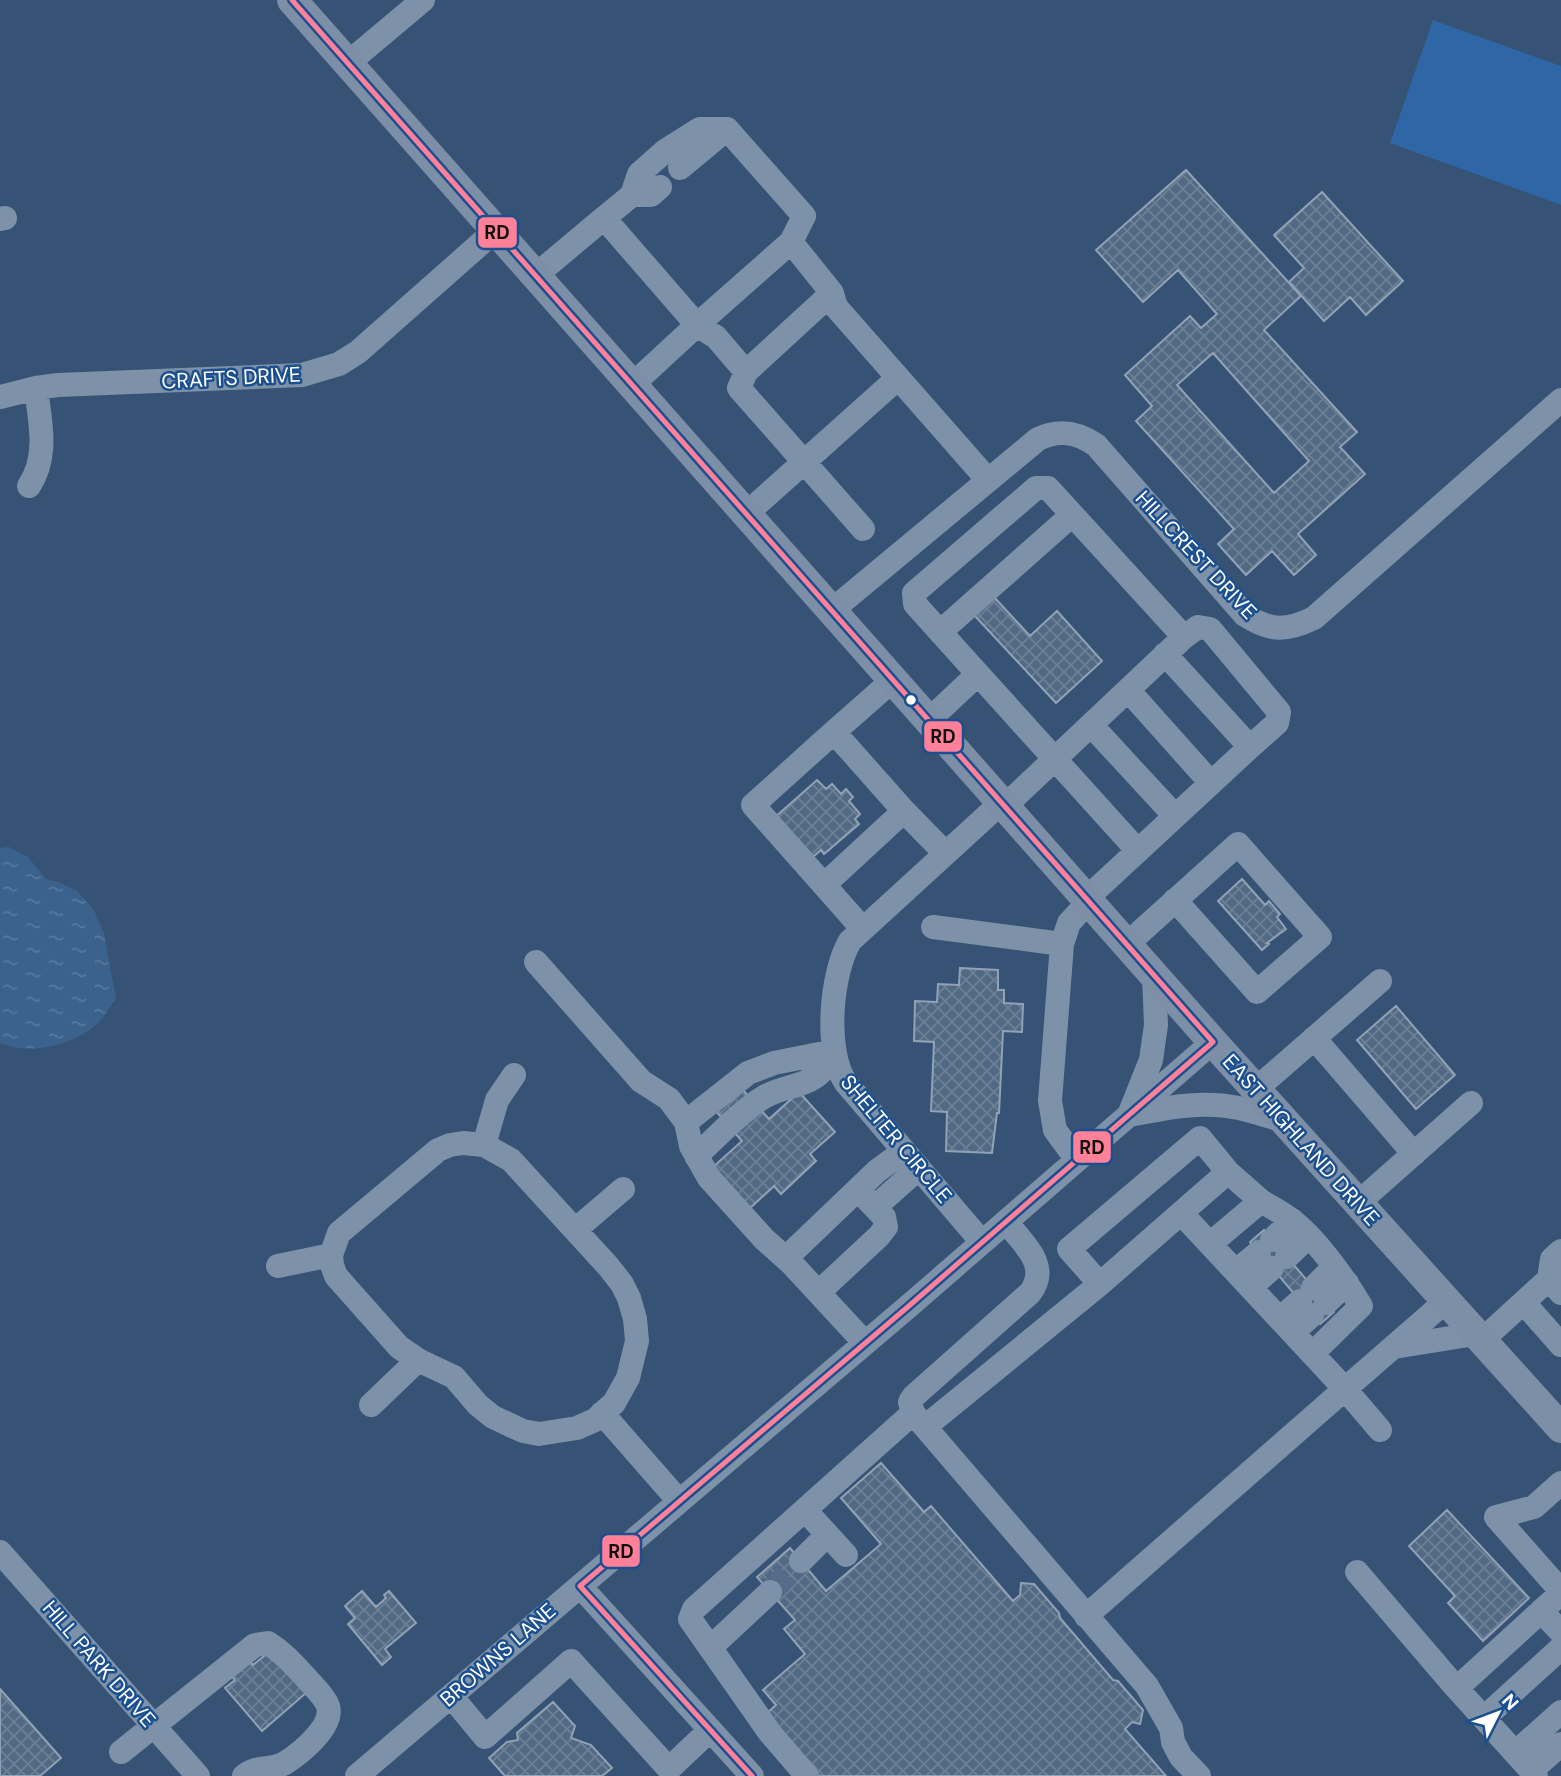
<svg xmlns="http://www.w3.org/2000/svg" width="1561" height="1776" font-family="'DM Sans',sans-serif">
<defs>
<pattern id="water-ripples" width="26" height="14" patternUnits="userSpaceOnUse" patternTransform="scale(1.75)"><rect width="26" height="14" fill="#3b618d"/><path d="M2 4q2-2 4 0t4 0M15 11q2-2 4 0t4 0" fill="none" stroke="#58799e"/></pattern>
<pattern id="building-cross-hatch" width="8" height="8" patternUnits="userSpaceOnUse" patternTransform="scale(1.75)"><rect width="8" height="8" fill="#526984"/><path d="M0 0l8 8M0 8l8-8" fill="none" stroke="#6c8096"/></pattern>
</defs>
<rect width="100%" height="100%" fill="#365274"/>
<path fill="#2f66a5" d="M1433 20 1561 66V205L1390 143Z"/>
<path fill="url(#water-ripples)" d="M9 847 28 857 46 879 58 882 76 890 92 907 104 933 116 999C110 1006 105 1015 99 1022 76 1045 30 1056 0 1043V848Z"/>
<path fill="url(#building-cross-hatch)" stroke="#92a2b6" stroke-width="2" fill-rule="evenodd" d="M1186 170 1301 296 1264 330 1357 432 1340 447 1365 474 1298 534 1316 555 1294 575 1272 551 1246 575 1218 544 1234 529 1136 421 1152 406 1125 375 1190 316 1201 328 1217 314 1178 270 1143 302 1096 250ZM1213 353 1309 461 1274 493 1177 385Z
M1322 192 1403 281 1366 315 1350 297 1324 321 1289 282 1304 268 1274 235Z
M994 597 1030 636 1057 611 1102 661 1056 703 974 615Z
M817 780 826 789 832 784 841 794 846 789 853 797 849 801 860 814 855 819 859 824 824 854 821 850 813 857 774 818Z
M1242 879 1265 905 1269 901 1280 914 1277 917 1286 929 1267 943 1269 944 1262 950 1218 901Z
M960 968 998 970V990H1004V1003L1023 1004 1022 1032 1003 1031 999 1113H997L992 1153 946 1151 947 1112 931 1111 934 1042 914 1041 915 1001 937 1002 938 984 959 985Z
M1396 1006 1455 1075 1416 1109 1357 1040Z
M741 1088 769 1119 799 1092 835 1132 810 1154 816 1161 781 1194 774 1186 749 1209 712 1168 742 1141 715 1110Z
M1264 1230 1334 1312 1320 1324 1250 1242Z
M881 1463 924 1512 931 1506 1013 1601 1020 1595 1021 1583 1034 1584 1059 1613 1060 1618 1113 1680 1118 1681 1143 1710 1140 1724 1132 1722 1125 1729 1166 1776H819L766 1714 776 1705 763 1690 805 1654 784 1629 795 1620 757 1577 790 1548 826 1591 881 1544 841 1498Z
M1447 1510 1529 1598 1483 1641 1448 1603 1455 1596 1409 1546Z
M362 1591 376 1607 386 1598 384 1595 389 1591 416 1623 385 1649 391 1657 382 1665 348 1624 355 1618 345 1606Z
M241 1651 253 1665 270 1651 306 1693 262 1731 225 1688 235 1680 223 1666Z
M0 1689 61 1758 40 1776H0Z
M553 1702 575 1726 571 1738 591 1745 612 1768 602 1776H505L489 1758 507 1742 518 1740 517 1733Z"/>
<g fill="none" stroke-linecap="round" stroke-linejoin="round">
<path stroke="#546c89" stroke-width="24" stroke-dasharray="24 12" stroke-linecap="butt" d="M770 1592 801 1561"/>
<path stroke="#7d92a8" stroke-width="24" d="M348 63 423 0
M680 168 727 129
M632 195H651L660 187
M604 218 632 195 639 174 665 151 700 129H727L804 216 791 242
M0 219 5 218
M791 242 832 293 746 372 716 337 697 325Z
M536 275 604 218 697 325 632 385
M832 293 836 307 988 480
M746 372 739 388 863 529
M0 397 36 388 58 385 302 375 339 364 358 352 496 230
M29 486C49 456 40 422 36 388
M746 514 898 378
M831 611 1038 439C1059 429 1077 432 1096 445L1245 615C1271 632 1287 631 1314 618L1561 400
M940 632 1072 515
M1165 654 1250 747 1277 723 1279 712 1210 629 1198 627 1184 637
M978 674 1138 851
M893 680 834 732 904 811 945 853
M1128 690 1211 783
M929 720 978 674 915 604 914 593 1036 488H1048L1184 637 1005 806
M1091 725 1175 816
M834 732 753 805 862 928
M824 885 904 811
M1087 898 1250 747
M933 927 1062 944
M1127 944 1238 844 1320 937 1257 992 1175 900
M536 962 641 1081 669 1099 686 1122
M1314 1038 1414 1154
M834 1051 774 1063 748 1073 686 1122 691 1146 709 1178 764 1239 792 1264 865 1343
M1256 1089 1380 981
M1131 1110 1151 1060 1156 1025 1154 975
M1129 1115C1158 1110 1186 1103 1215 1105 1239 1106 1262 1114 1284 1121
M463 1143 484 1145 511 1160 608 1266 622 1284 629 1298 635 1319 637 1341 628 1378 614 1403 595 1420 577 1428 539 1434 523 1431 493 1417 478 1405 454 1377 418 1360 399 1347 336 1276 332 1265 331 1255 339 1233 438 1150 450 1145Z
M484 1145 497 1100 514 1075
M696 1156C716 1138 742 1110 764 1097 782 1086 805 1087 820 1073L817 1055
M1077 1160 1055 1130 1050 1101 1062 944 1069 923 1089 901
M1261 1201C1271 1207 1281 1212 1290 1219 1315 1237 1345 1279 1361 1306L1313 1353
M1358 1203 1471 1103
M875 1207 919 1168
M1181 1213 1228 1172
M1006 1222C1023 1243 1051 1266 1030 1293L914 1396 910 1402 913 1413 1147 1686 1171 1728 1173 1742 1181 1757 1199 1776
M575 1230 623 1189
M1272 1240 1292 1220
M982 1242 846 1083C824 1051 831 973 850 941L1002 802
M1287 1257 1308 1237
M786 1258 877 1171 904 1151
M278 1266 331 1255
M1236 1271 1259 1252
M1549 1279 1552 1259 1561 1251
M1100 1284 1069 1249 1200 1138 1228 1172 1261 1201 1210 1244
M1251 1287 1272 1268
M1313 1288 1334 1267
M819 1292 879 1236 886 1227 884 1217 858 1190
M1326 1303 1347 1283
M1524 1303 1561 1345
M1280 1319 1300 1301
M1293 1332 1312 1315
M1481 1341 1549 1279 1561 1293
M1394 1347 1475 1334
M371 1405 418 1360
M602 1413 679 1501
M926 1426 1100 1284 1181 1213 1345 1389 1086 1616
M1380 1430 1345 1389 1446 1301
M1561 1483 1534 1507 1496 1517 1561 1591
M805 1510 846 1555
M0 1552 198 1776
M801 1561 827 1535
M1357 1572 1452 1683 1536 1776
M580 1586 752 1776
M1541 1611 1561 1632
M710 1648 770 1592
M1457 1688 1561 1593
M451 1696 485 1737 571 1661 669 1769 710 1730
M1484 1718 1561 1648
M121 1752 255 1645 268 1643C284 1653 295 1666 308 1680 314 1687 325 1697 328 1706 334 1726 301 1753 285 1763 272 1771 256 1765 244 1776
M1515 1753 1561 1712
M1531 1771 1561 1744
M357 1776 910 1305 1213 1042
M807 1776 770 1733 690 1619 694 1609 913 1413"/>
<path stroke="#7d8ea7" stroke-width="30" d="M292 0 1213 1042 1561 1428"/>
<g stroke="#1b4f8f" stroke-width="10">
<path id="bus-1" d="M292 0 1213 1042 910 1305 580 1586 752 1776"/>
</g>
<use href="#bus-1" stroke="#ff8099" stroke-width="5"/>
</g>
<circle fill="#fff" stroke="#1b4f8f" stroke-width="2.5" cx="911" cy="700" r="6"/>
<g text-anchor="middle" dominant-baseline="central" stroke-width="5" stroke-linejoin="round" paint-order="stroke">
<g font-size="21" fill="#fff" stroke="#1b4f8f">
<text transform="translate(231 378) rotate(-3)">CRAFTS DRIVE</text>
<text transform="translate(1196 555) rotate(47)">HILLCREST DRIVE</text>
<text transform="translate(896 1139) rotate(50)">SHELTER CIRCLE</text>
<text transform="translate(1301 1140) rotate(48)">EAST HIGHLAND DRIVE</text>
<text transform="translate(498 1655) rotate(-41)">BROWNS LANE</text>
<text transform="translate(99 1664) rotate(49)">HILL PARK DRIVE</text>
</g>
</g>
<g stroke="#1b4f8f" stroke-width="2.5">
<rect x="477" y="216" width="41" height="33" rx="7" fill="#ff8099"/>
<rect x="923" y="720" width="40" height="33" rx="7" fill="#ff8099"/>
<rect x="1072" y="1130" width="40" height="34" rx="7" fill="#ff8099"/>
<rect x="601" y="1534" width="40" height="34" rx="7" fill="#ff8099"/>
</g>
<g font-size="19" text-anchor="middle" font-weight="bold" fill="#111">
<text x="497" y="239">RD</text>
<text x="943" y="743">RD</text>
<text x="1092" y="1154">RD</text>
<text x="621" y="1558">RD</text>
</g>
<g transform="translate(1498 1713) rotate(48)" stroke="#1b4f8f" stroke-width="5" paint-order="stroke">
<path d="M0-5L12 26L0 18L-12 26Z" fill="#ffffff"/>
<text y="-10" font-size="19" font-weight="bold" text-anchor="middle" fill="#ffffff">N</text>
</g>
</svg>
